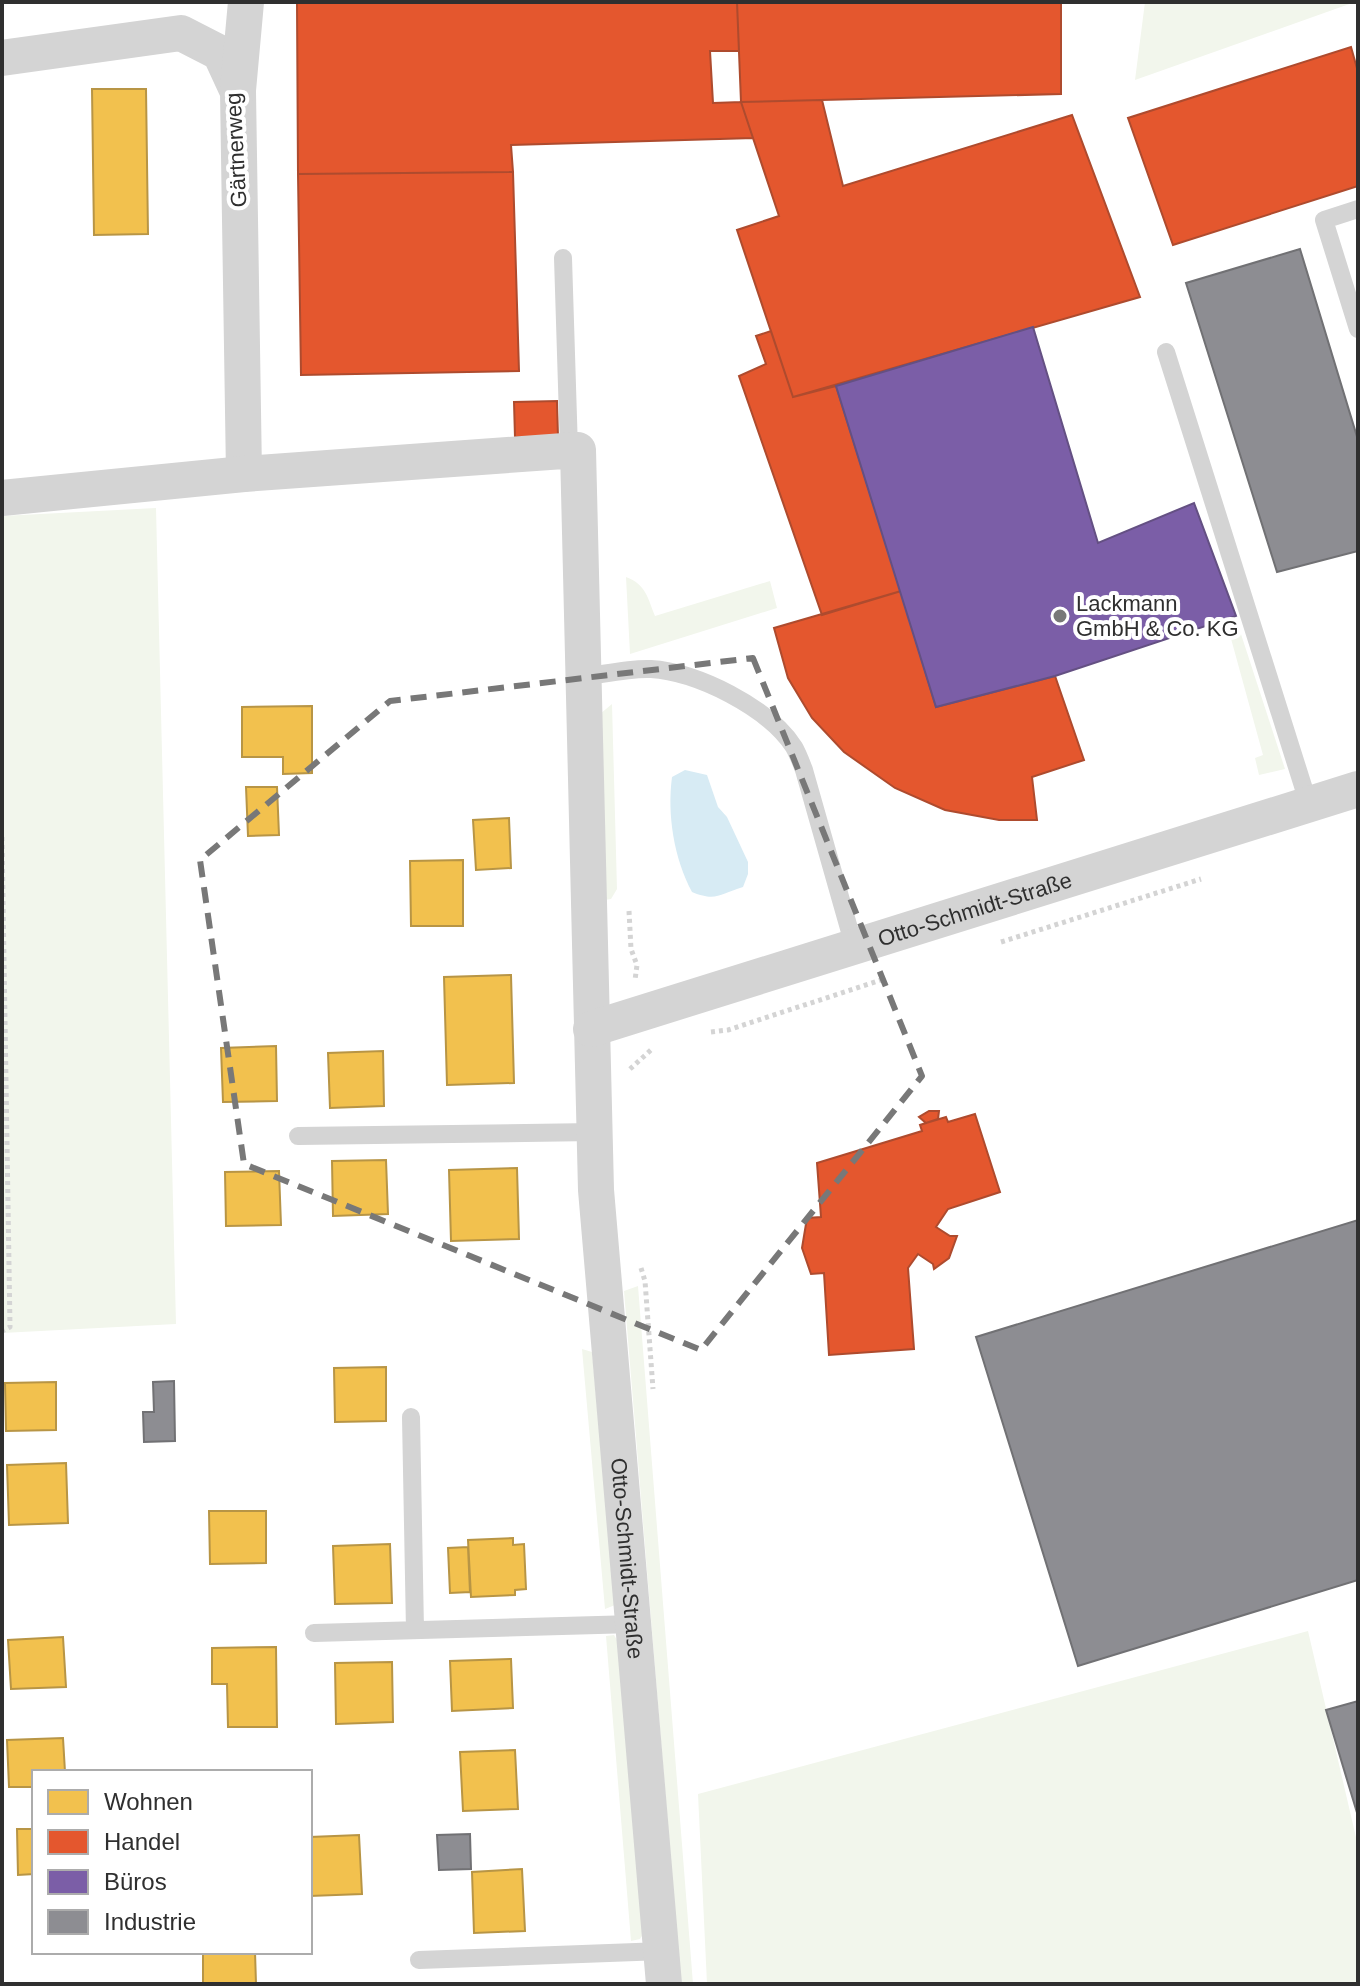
<svg xmlns="http://www.w3.org/2000/svg" width="1360" height="1986" font-family="Arial,sans-serif">
<rect width="100%" height="100%" fill="#fff"/>
<path fill="#f2f6ec" d="M1145 2H1355L1135 80Z
M156 508 176 1324 2 1333V516Z
M626 577C646 584 648 599 655 616L770 581 777 608 630 654Z
M1240 631 1285 769 1259 775 1255 758 1263 755 1230 635Z
M612 704 617 889 611 899 604 900 600 714Z
M638 1286 693 1984H681L624 1291Z
M582 1349 592 1352 615 1605 605 1609Z
M1308 1631 1358 1846V1984H707L698 1794Z
M614 1635 620 1645 643 1934 640 1939 631 1941 606 1636Z"/>
<path fill="#d7ebf4" d="M685 770 707 775 718 807 727 817 748 862V874L743 887C720 894 716 902 692 892 674 858 667 815 672 777Z"/>
<path fill="#f2c14e" stroke="#b89545" stroke-width="2" d="M92 89H146L148 234 94 235Z
M312 706V773L283 774V757H242V707Z
M246 787H277L279 835 248 836Z
M509 818 511 868 476 870 473 820Z
M463 860V926H411L410 861Z
M511 975 514 1083 447 1085 444 977Z
M276 1046 277 1101 223 1102 221 1048Z
M383 1051 384 1106 330 1108 328 1053Z
M386 1160 388 1214 333 1216 332 1161Z
M517 1168 519 1239 451 1241 449 1170Z
M279 1171 281 1225 226 1226 225 1172Z
M386 1367V1421L335 1422 334 1368Z
M56 1382V1430L6 1431 5 1383Z
M66 1463 68 1523 9 1525 7 1465Z
M209 1511H266V1563L210 1564Z
M513 1538V1545L524 1544 526 1589 515 1590V1595L471 1597 468 1540Z
M390 1544 392 1603 335 1604 333 1546Z
M468 1547 470 1592 450 1593 448 1548Z
M63 1637 66 1687 11 1689 8 1640Z
M276 1647 277 1727H228L227 1684H212V1648Z
M511 1659 513 1708 452 1711 450 1661Z
M392 1662 393 1722 336 1724 335 1663Z
M63 1738 65 1772H34V1787H9L7 1740Z
M515 1750 518 1809 463 1811 460 1752Z
M17 1829H34V1874L18 1875Z
M359 1835 362 1894 310 1896V1837Z
M522 1869 525 1931 474 1933 472 1872Z
M203 1952H255L256 1984H203Z"/>
<path fill="#e4572e" stroke="#ae4b2e" stroke-width="2" d="M297 2H737L739 51H710L713 103 741 102 753 138 511 145 513 172 298 174Z
M737 2H1061V94L741 102Z
M1351 47 1358 72V186L1173 245 1128 118Z
M822 100 843 186 1072 115 1140 297 793 397 737 230 779 216 741 102Z
M513 172 519 371 301 375 298 174Z
M771 331 793 397 836 386 901 591 822 615 739 376 766 364 756 336Z
M557 401 558 437H515L514 402Z
M901 591 936 707 1055 676 1084 760 1032 777 1037 820H999L945 810 895 788 844 752 812 718 788 678 774 628Z
M929 1111H939L938 1119 926 1123 919 1117Z
M975 1114 1000 1192 948 1209 936 1227 950 1236H957L949 1258 934 1269 933 1264 918 1254 908 1268 914 1349 829 1355 824 1273 811 1274 802 1248 807 1218 821 1217 817 1163 922 1131 920 1125 926 1123 946 1117 948 1122Z"/>
<path fill="#7b5ea7" stroke="#645083" stroke-width="2" d="M1033 327 1098 543 1194 503 1236 616 1055 676 936 707 836 386Z"/>
<path fill="#8d8d92" stroke="#717174" stroke-width="2" d="M1300 249 1358 440V551L1277 572 1186 283Z
M1358 1220V1580L1078 1666 976 1337Z
M174 1381 175 1441 144 1442 143 1412H154L153 1382Z
M1358 1701V1816L1326 1710Z
M470 1834 471 1869 439 1870 437 1835Z"/>
<g fill="none" stroke-linecap="round" stroke-linejoin="round">
<path stroke="#d4d4d4" stroke-width="5" stroke-dasharray="4 4" stroke-linecap="butt" d="M2 837 10 1327 2 1331
M629 911 631 949 637 965 635 980
M1001 942 1201 879
M711 1032 728 1030 881 980
M630 1069 652 1049
M641 1268 645 1281 653 1389"/>
<path stroke="#d4d4d4" stroke-width="18" d="M1358 209 1324 220 1358 329
M563 258 569 450
M1166 352 1309 805
M583 677C605 674 629 668 651 669 696 671 769 708 794 747 798 754 801 762 804 770L854 946
M298 1136 595 1132
M411 1417 415 1630
M314 1633 634 1624
M419 1960 663 1951"/>
<g stroke="#d4d4d4" stroke-width="36">
<path d="M2 58 181 33 220 53 238 92 244 474"/>
<path d="M238 90 246 2"/>
<path id="s1" d="M2 498 244 474 578 450 596 1190 664 1984"/>
<path id="s2" d="M591 1029 1358 789"/>
</g>
</g>
<path fill="none" stroke="#787878" stroke-width="6" stroke-dasharray="16 10" stroke-linejoin="round" d="M753 658 922 1076 701 1350 244 1164 200 860 390 701Z"/>
<circle fill="#787878" stroke="#fff" stroke-width="3" cx="1060" cy="616" r="8"/>
<g text-anchor="middle" dominant-baseline="central" stroke-width="8" stroke-linejoin="round" paint-order="stroke">
<g font-size="22" fill="#2f2f2f" stroke="#fff">
<text transform="translate(236 150) rotate(-93)">Gärtnerweg</text>
<text stroke="none"><textPath href="#s2" startOffset="402">Otto-Schmidt-Straße</textPath></text>
<text stroke="none"><textPath href="#s1" startOffset="1688">Otto-Schmidt-Straße</textPath></text>
</g>
<g font-size="22" fill="#2f2f2f" stroke="#fff" text-anchor="start">
<text x="1076" y="603">Lackmann<tspan x="1076" dy="25">GmbH &amp; Co. KG</tspan></text>
</g>
</g>
<rect width="1360" height="1986" fill="none" stroke="#2f2f2f" stroke-width="8"/>
<rect x="32" y="1770" width="280" height="184" fill="#ffffff" stroke="#acacac" stroke-width="2"/>
<rect x="48" y="1790" width="40" height="24" fill="#f2c14e" stroke="#acacac" stroke-width="2"/>
<text x="104" y="1810" font-size="24" fill="#2f2f2f">Wohnen</text>
<rect x="48" y="1830" width="40" height="24" fill="#e4572e" stroke="#acacac" stroke-width="2"/>
<text x="104" y="1850" font-size="24" fill="#2f2f2f">Handel</text>
<rect x="48" y="1870" width="40" height="24" fill="#7b5ea7" stroke="#acacac" stroke-width="2"/>
<text x="104" y="1890" font-size="24" fill="#2f2f2f">Büros</text>
<rect x="48" y="1910" width="40" height="24" fill="#8d8d92" stroke="#acacac" stroke-width="2"/>
<text x="104" y="1930" font-size="24" fill="#2f2f2f">Industrie</text>
</svg>
